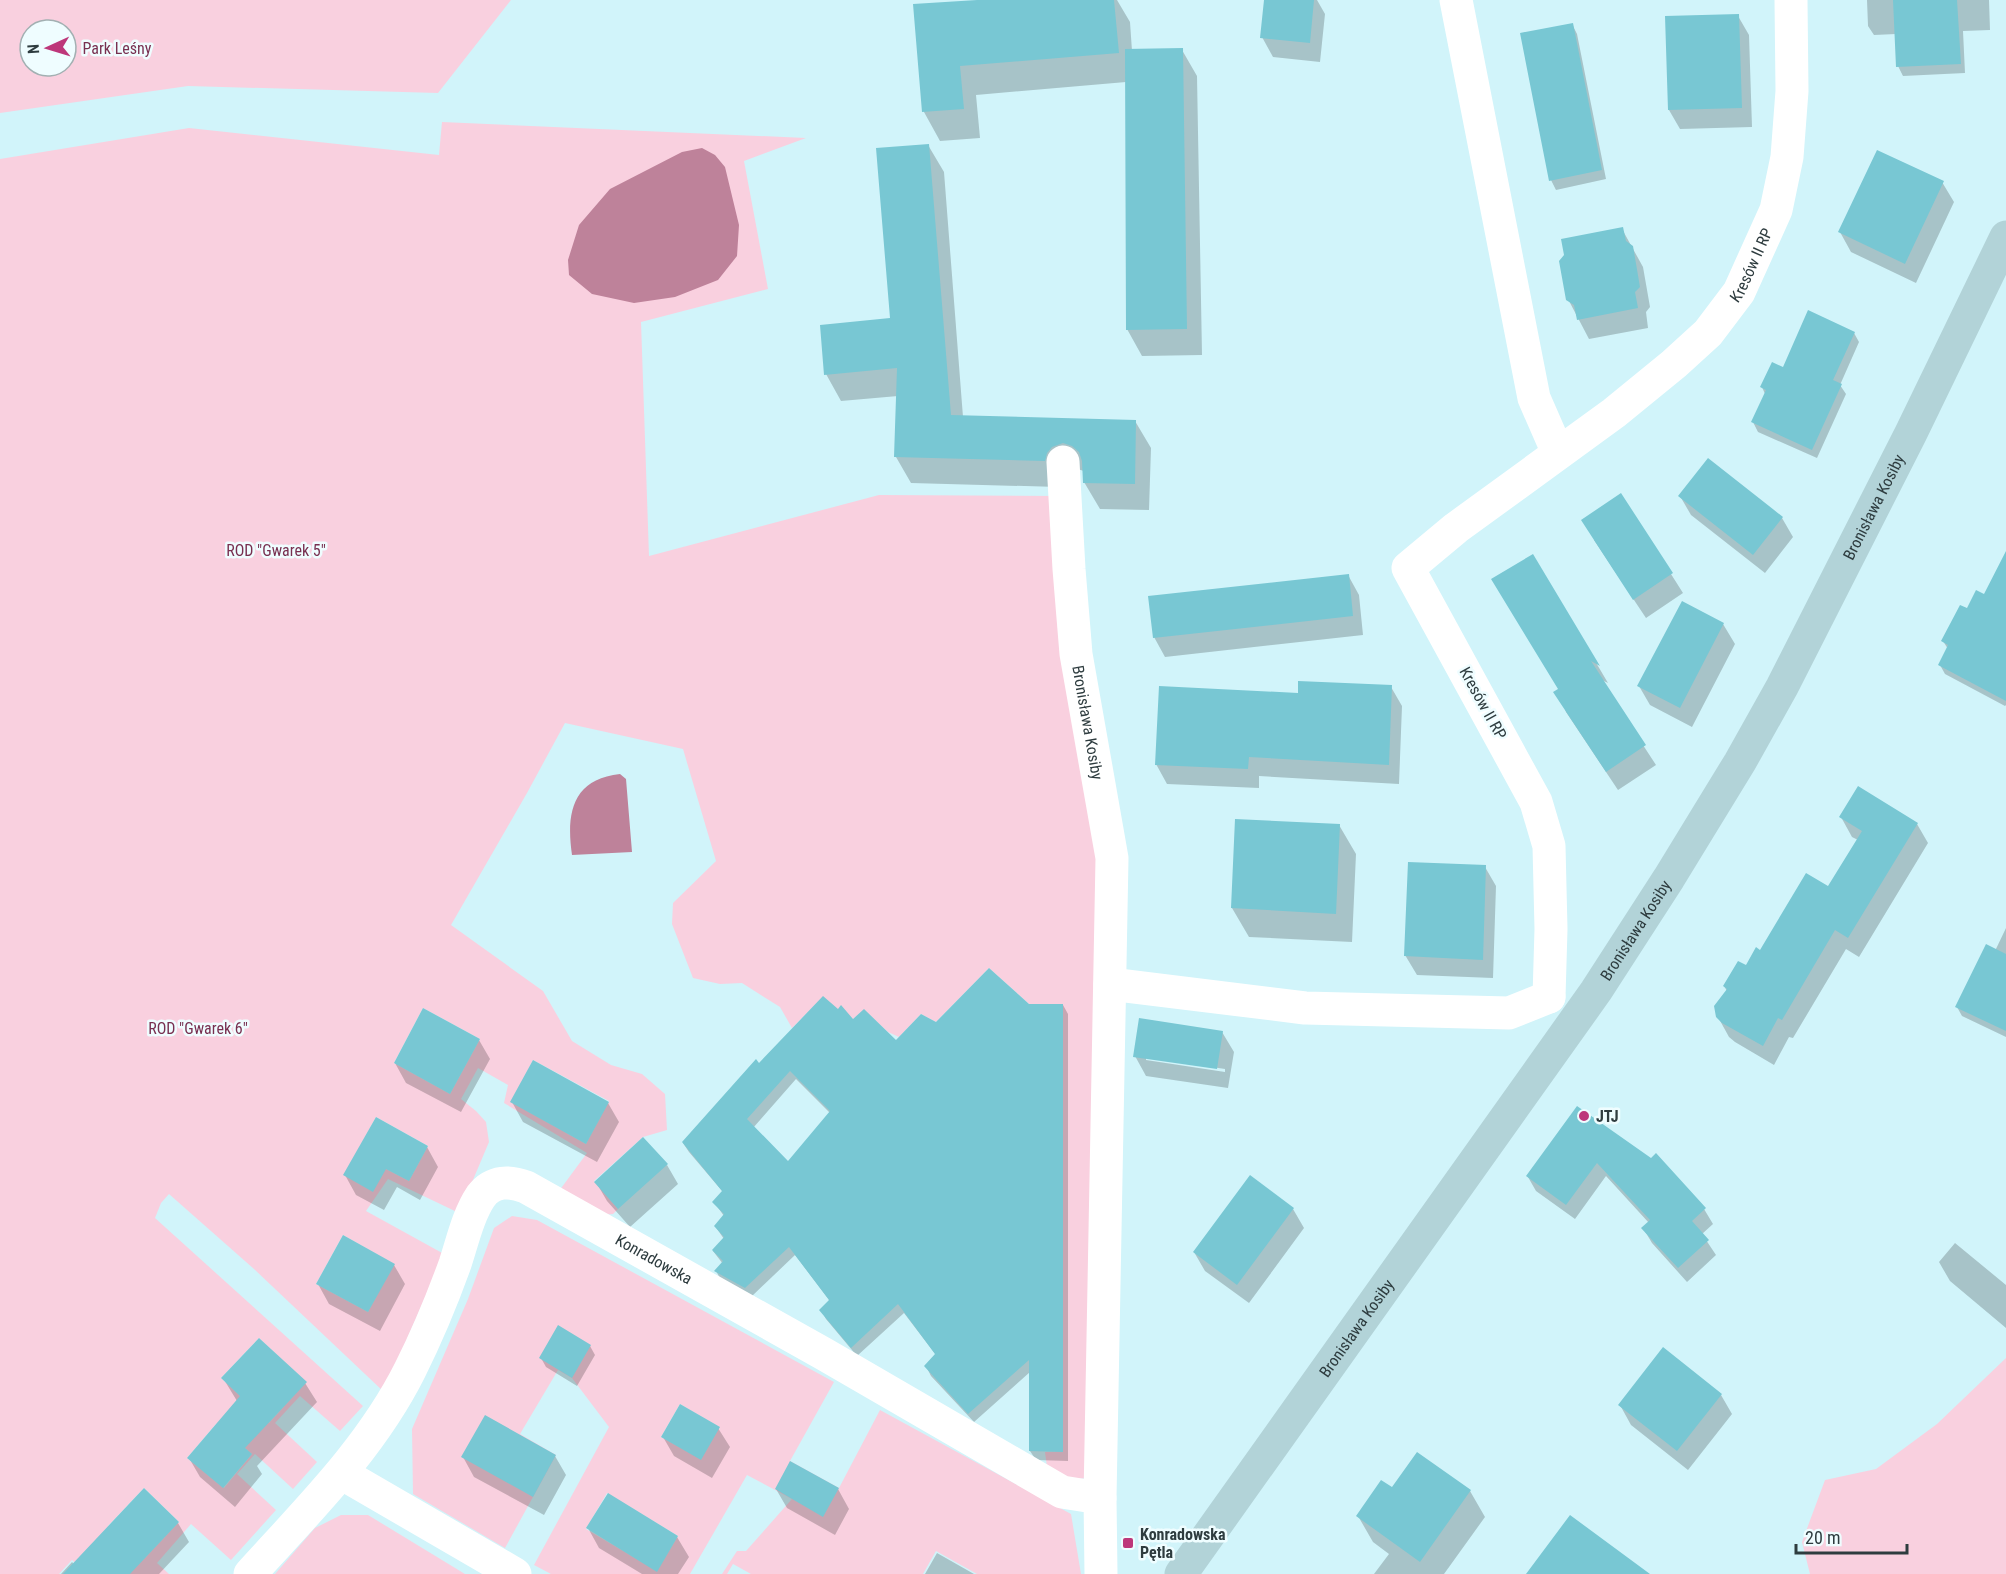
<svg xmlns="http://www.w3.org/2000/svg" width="2006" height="1574" font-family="'Roboto Condensed',sans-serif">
<rect width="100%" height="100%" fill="#d1f4fa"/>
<path fill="#f9d0df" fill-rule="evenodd" d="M0 0H511L438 93 188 86 0 113ZM30 30H66V66H30Z
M442 122 806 138 744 161 768 289 641 322 649 556 879 495 1061 496 1105 860 1087 1478 1070 1480 1047 1467 1045 1452 1063 1451V1004H1029L989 968 936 1022 921 1014 899 1037 888 1032 864 1010 853 1019 829 1020 816 1004 792 1028 780 1007 742 983 720 984 693 978 672 924 673 903 716 861 683 749 565 723 527 793 451 925 543 991 572 1041 611 1065 642 1074 665 1094 667 1130 643 1137 594 1181 618 1209 613 1214 593 1216 559 1191 587 1153 504 1103 508 1085 478 1068 461 1099 476 1111 486 1122 489 1142 459 1213 388 1179 366 1211 444 1254 384 1392 254 1269 169 1194 161 1203 155 1218 363 1406 340 1431 300 1396 275 1423 317 1462 293 1489 255 1454 237 1474 276 1510 231 1560 191 1524 157 1563 169 1574H88L72 1560 59 1574H0V159L189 128 439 155ZM423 1008 480 1039 450 1094 394 1063ZM533 1060 609 1101 586 1144 511 1102ZM376 1117 428 1146 409 1181 386 1169 344 1175ZM343 1235 394 1264 368 1312 316 1284ZM259 1338 306 1382 269 1423 221 1378ZM216 1424 252 1454 224 1488 187 1458ZM144 1488 179 1522 143 1560 108 1526Z
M512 1216 537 1220 834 1382 790 1461 839 1488 880 1410 1071 1514 1081 1574H977L936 1551 923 1574H751L733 1564 727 1574H722L737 1551H746L792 1499 747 1475 690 1574H551L534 1565 609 1427 572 1378 558 1370 520 1434 556 1455 505 1548 413 1494 412 1429 468 1299 494 1228ZM680 1404 719 1427 701 1459 661 1437ZM607 1493 678 1536 657 1571 586 1529Z
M2006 1358V1574H1810L1802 1542 1825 1480 1876 1469 1937 1424Z
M341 1515H368L465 1574H275L315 1528Z"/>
<path fill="#be829a" d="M702 148 715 155 725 167 739 225 737 256 718 280 675 297 634 303 592 294 569 275 568 260 579 225 610 189 682 152Z
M620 774 626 779 632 852 572 855C566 814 572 779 620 774Z"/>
<path fill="#0003" fill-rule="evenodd" d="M1000 0H1117L1130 22 1132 51 1182 50 1197 76 1202 355 1142 356 1127 329 1126 82 976 95 980 138 940 141 924 112 914 6Z
M1265 0H1317L1325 14 1320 62 1273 57 1262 37Z
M1867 0H1989L1990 30 1963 31 1965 73 1903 76 1898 66 1896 34 1874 35 1868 26Z
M1738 16 1749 35 1752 127 1680 129 1669 110Z
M1572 24 1577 34 1606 179 1556 190 1551 180Z
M928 145 944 172 963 417 1135 421 1151 448 1149 510 1100 509 1084 482V471L1077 469 1059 487 911 483 896 457 898 396 841 401 826 374 892 320Z
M1942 182 1954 202 1916 283 1851 252 1840 232Z
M1622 229 1643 267 1650 307 1646 312 1648 328 1589 339 1568 299Z
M1854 333 1859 342 1840 385 1846 394 1817 458 1758 432 1753 422 1765 394 1762 387 1783 369Z
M1621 495 1683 593 1646 618 1594 540Z
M1680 496 1782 518 1793 537 1765 573 1691 515Z
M1533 556 1608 683 1600 679 1656 765 1618 790 1566 712 1559 690Z
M1348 575 1359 595 1363 635 1165 657 1154 637Z
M2006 584V705L2005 706 1945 674 1940 665 1948 649 1943 641 1967 610 1985 596Z
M1723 624 1735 644 1692 727 1650 705 1639 686Z
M1391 687 1402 706 1399 784 1259 776V788L1167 784 1156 764 1299 694Z
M1841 817 1917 824 1928 843 1859 957 1846 949 1793 1038 1789 1037 1774 1065 1735 1042 1729 1037 1718 1017 1727 991 1724 986 1829 888 1858 840 1852 837Z
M1339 825 1356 854 1352 942 1249 937 1232 908Z
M1485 867 1496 886 1493 978 1417 975 1405 955Z
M2006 928V1037L1962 1016 1957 1007 1995 951Z
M1029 1005H1063L1068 1014V1461L1036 1460 1030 1451V1372L974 1422 931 1376 926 1366 936 1355 904 1313 857 1356 826 1319 821 1310 830 1301 795 1255 751 1297 721 1280 716 1271 723 1264 713 1251 724 1239 715 1226 724 1216 714 1202 723 1192 689 1152 683 1143 759 1065 853 1022 896 1042 937 1024ZM796 1079 830 1113 788 1163 753 1128Z
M1222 1032 1234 1052 1228 1088 1146 1076 1135 1056ZM1146 1057 1225 1069V1072L1146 1060Z
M479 1040 490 1059 461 1112 406 1083 395 1063Z
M512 1102 608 1103 619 1122 597 1162 523 1122Z
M1577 1108 1704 1209 1713 1224 1702 1234 1716 1255 1687 1282 1652 1243 1643 1228 1649 1223 1606 1176 1575 1219 1536 1191 1528 1177Z
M376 1119 427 1147 438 1167 420 1200 397 1187 384 1210 356 1195 345 1175Z
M667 1165 678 1184 630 1227 607 1201 596 1182Z
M1293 1209 1304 1228 1249 1303 1205 1271 1194 1252Z
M1955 1243 2006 1285V1328L1950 1281 1939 1262Z
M394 1265 405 1284 380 1331 329 1304 318 1284Z
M590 1346 595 1355 577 1386 546 1367 541 1358Z
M223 1378 305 1383 317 1402 257 1466 262 1474 235 1507 200 1477 189 1458 237 1401Z
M1721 1395 1732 1414 1688 1470 1631 1425 1620 1405Z
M718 1428 730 1447 712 1478 674 1456 663 1437Z
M555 1456 566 1475 544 1515 474 1477 463 1457Z
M776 1489H838L849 1509 835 1535 787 1508Z
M1392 1489 1470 1491 1485 1517 1444 1574H1374L1389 1554 1373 1542 1358 1516Z
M144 1490 178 1523 189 1542 159 1574H61L72 1562 74 1564Z
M608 1495 677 1537 689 1557 678 1574H642L599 1548 588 1528Z
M937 1553 974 1574H925Z"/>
<path fill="#78c7d3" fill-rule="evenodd" d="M977 0H1114L1119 53 960 66 964 109 922 112 913 4Z
M1264 0H1314L1310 43 1260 38Z
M1893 0H1957L1961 64 1896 67Z
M1739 14 1742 108 1668 110 1665 16Z
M1573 23 1602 170 1549 181 1520 33Z
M1183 48 1187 329 1126 330 1125 49Z
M929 144 951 415 1136 420 1135 484 1083 483 1082 461 1079 452 1072 446 1063 443 1052 447 1047 453 1045 461 894 457 897 368 824 375 820 325 890 318 876 148Z
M1877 150 1944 181 1905 264 1838 232Z
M1623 227 1626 241 1633 246 1640 287 1635 292 1638 308 1577 320 1574 305 1566 300 1559 261 1564 255 1561 239Z
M1808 310 1855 332 1833 380 1842 384 1812 450 1751 422 1766 390 1760 387 1772 362 1783 367Z
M1708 458 1783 517 1753 555 1678 496Z
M1621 493 1673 573 1633 600 1581 520Z
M2006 551V701L1938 665 1948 645 1941 641 1960 605 1967 608 1976 590 1984 594Z
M1533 554 1600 666 1591 661 1646 745 1606 772 1553 692 1558 689 1491 579Z
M1349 574 1353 616 1153 638 1148 596Z
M1682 601 1724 623 1680 708 1637 686Z
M1298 681 1392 685 1389 765 1249 757 1248 769 1155 765 1159 686 1298 693Z
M1858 786 1918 823 1848 938 1835 930 1782 1020 1778 1018 1763 1046 1722 1023 1716 1017 1714 1006 1727 989 1723 986 1738 961 1746 965 1756 947 1760 950 1806 873 1828 886 1862 831 1839 817Z
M1235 819 1340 824 1336 914 1231 908Z
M1408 862 1486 865 1483 960 1404 956Z
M1986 944 2006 954V1031L1955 1007Z
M989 968 1029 1004H1063V1452L1029 1451V1360L968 1414 924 1366 935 1354 898 1304 851 1348 819 1310 829 1300 789 1247 745 1288 714 1271 723 1261 712 1250 724 1237 714 1226 724 1214 712 1202 722 1191 682 1142 756 1059 759 1063 823 996 838 1009 841 1005 853 1019 864 1009 896 1040 921 1014 936 1022ZM790 1071 830 1111 788 1161 747 1119Z
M423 1008 480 1039 450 1094 394 1063Z
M1139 1018 1223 1031 1217 1069 1133 1057Z
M533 1060 609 1102 586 1144 510 1102Z
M1577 1106 1651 1158 1656 1153 1706 1208 1692 1221 1709 1240 1678 1268 1641 1228 1650 1220 1597 1163 1566 1205 1526 1176Z
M376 1117 428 1146 409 1181 386 1169 373 1192 343 1175Z
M643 1137 668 1164 618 1209 594 1182Z
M1250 1175 1294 1208 1237 1285 1193 1252Z
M343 1235 395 1264 368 1312 316 1284Z
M558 1325 591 1345 572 1378 539 1358Z
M259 1338 307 1382 245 1448 252 1454 223 1488 187 1458 240 1396 221 1378Z
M1663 1347 1722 1394 1677 1451 1618 1405Z
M680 1404 720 1427 701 1460 661 1437Z
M485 1415 556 1455 533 1497 461 1457Z
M1417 1452 1471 1490 1420 1562 1356 1516 1381 1480 1392 1487Z
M790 1461 839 1488 823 1517 775 1489Z
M144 1488 179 1522 130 1574H63Z
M608 1493 678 1536 657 1572 586 1528Z
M1570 1515 1650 1574H1526Z"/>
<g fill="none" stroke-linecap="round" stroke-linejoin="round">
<g stroke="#fff" stroke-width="33">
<path d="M1456 0 1534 398 1558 453"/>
<path id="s1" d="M1063 462 1069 569 1076 654 1112 858 1100 1498 1101 1574"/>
<path d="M1110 984 1305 1008 1509 1013 1549 997"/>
<path id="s2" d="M1549 997 1551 929 1549 846 1536 802 1408 568 1456 528 1614 413 1674 364 1708 333 1739 292 1776 210 1787 157 1792 91 1791 0"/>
<path d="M341 1473 515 1574"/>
<path id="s3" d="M250 1574C308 1510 371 1448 410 1370 427 1336 442 1300 455 1264 462 1243 468 1215 481 1196 493 1180 510 1181 526 1187L824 1354 1062 1492 1100 1498"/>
</g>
<path stroke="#b2d3d8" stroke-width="33" id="s4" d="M1181 1574 1596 991 1669 878 1740 762 1782 687 1911 433 2006 237"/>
</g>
<g fill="#bd377a" stroke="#effdff" stroke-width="2">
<circle cx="1584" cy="1116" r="6"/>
<rect x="1122" y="1537" width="12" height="12" rx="3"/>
</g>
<g text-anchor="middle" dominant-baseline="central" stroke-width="5" stroke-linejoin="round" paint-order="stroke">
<g font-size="16" fill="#782f50" stroke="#effdff">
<text x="117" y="48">Park Leśny</text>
<text x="276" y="550">ROD "Gwarek 5"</text>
<text x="198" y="1028">ROD "Gwarek 6"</text>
</g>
<g font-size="16" fill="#2e3c3f" stroke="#effdff">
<text stroke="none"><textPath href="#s2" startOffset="926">Kresów II RP</textPath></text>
<text stroke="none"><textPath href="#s4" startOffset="1274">Bronisława Kosiby</textPath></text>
<text transform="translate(1483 703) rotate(61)">Kresów II RP</text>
<text stroke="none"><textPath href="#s1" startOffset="262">Bronisława Kosiby</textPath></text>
<text stroke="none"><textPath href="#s4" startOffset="788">Bronisława Kosiby</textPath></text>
<text stroke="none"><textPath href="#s3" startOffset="645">Konradowska</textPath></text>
<text stroke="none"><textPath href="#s4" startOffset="302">Bronisława Kosiby</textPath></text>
</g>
<g font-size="16" font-weight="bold" fill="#2e3c3f" stroke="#effdff" text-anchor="start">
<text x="1596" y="1116">JTJ</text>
<text x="1140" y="1534">Konradowska<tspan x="1140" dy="18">Pętla</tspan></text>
</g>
</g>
<g transform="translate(48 48) rotate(266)"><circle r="28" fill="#effdff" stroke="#a2b0b2" stroke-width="1.5"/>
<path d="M0-4.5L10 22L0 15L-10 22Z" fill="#bd377a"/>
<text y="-9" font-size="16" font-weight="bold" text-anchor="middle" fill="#2e3c3f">N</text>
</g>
<path d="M1796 1544v9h111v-9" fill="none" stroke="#2e3c3f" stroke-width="3"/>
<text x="1805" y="1544" font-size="18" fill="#2e3c3f" stroke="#effdff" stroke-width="4.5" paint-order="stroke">20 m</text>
</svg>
